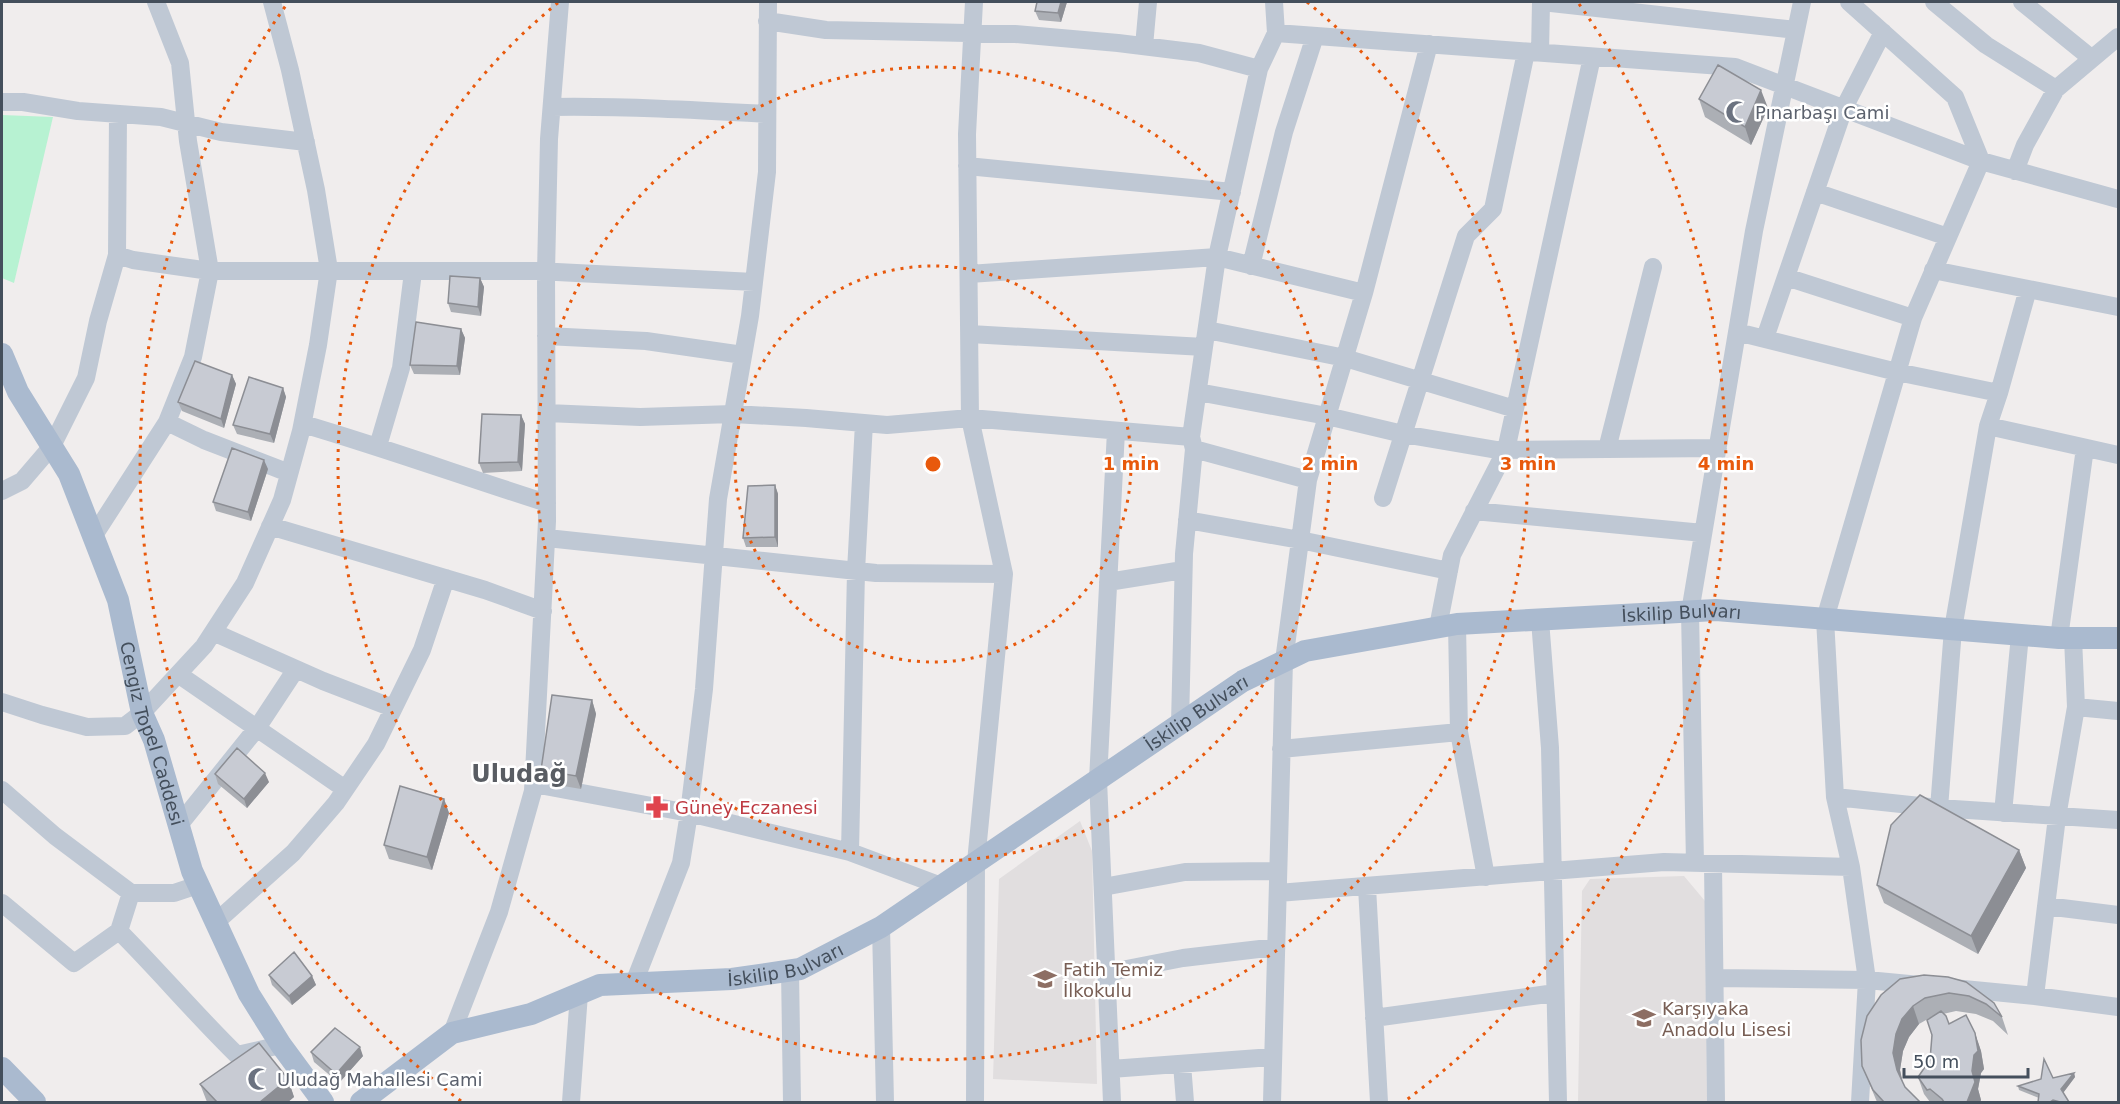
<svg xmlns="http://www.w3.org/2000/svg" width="2120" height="1104" font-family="'DejaVu Sans',sans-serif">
<rect width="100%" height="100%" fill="#f0eded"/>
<path fill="#e1dedf" d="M1080 821 1092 851 1097 1084 993 1079 999 879Z
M1684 876 1705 901 1707 1102H1578L1582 891 1590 879Z"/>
<path fill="#b7f2d2" d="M2 115 53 117 14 283 2 278Z"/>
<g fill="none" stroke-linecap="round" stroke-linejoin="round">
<path stroke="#bfc8d4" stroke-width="18" d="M1274 2 1276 33
M1542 2 1796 30
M1934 2 1986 45 2056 89
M2022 2 2091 58
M767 21 826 30 1015 34 1118 43 1199 53 1259 69 1276 33 1735 67 1981 161 2118 199
M1144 46 1148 2
M1540 53 1541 2
M2 102H23L78 111 161 117 221 132 306 142
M552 107C623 106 695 110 767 114
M967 166 1232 192
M2015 171 2025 145 2056 89 2118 37
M1815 192 1948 237
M117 255 118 114
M1251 266 1284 132 1315 36
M1933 270 2118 307
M969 274 1217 257 1259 69
M1786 277 1913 318
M1207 330 1345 358 1515 409
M1737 332 1897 372 1999 393
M970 334 1204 347
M546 336 646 341 743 355
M1765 338 1844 108 1883 32
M1198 392 1327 416 1403 434 1497 450 1718 448
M547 413 640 417 733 414 806 418 887 425 970 418 1191 437 1217 257 1364 293 1429 44
M167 422 204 440 289 473
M303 424C385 448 465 477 547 503
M1988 426 2118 455
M378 446 401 368 413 272
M1194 449 1308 480
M1607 449 1653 267
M2 491 22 481 52 446 86 378 98 321 117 255 133 260 210 271H537L754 282
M1383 498 1466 236 1493 209 1526 52
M1474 511 1703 533
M1187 520 1300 540 1449 571
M270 526 485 590 543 611
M93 537 167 422 193 357 210 271 188 141 180 63 156 2
M547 538 876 573 1004 574 970 418 967 134 974 2
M1108 582 1183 570
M1540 620 1550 748 1558 1102
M1457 624 1459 732 1486 877
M1438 627 1452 555 1506 450 1592 57
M213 632 323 681 393 708
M2059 638 2085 448
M178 674 345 789
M2 702 42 715 87 727 125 726 142 713 204 646 245 583 282 500 301 431 318 345 329 270 316 190 290 70 272 2
M2076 707 2118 711
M1180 724 1184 554 1194 449 1191 437
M1281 749 1459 732
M534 784 689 813 850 852 941 886
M2 790 55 836 131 893H174L198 885
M1835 797 1825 619 1913 318 1981 161 1955 97 1849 2
M1939 808 1953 629 1988 426 1999 393 2028 289
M2003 813 2020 635
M179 825 257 728 296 669
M850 852 856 571 864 423
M1695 863 1690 612 1754 231 1802 2
M1713 864 1716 1102
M1851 867 1835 797 1939 808 2118 820
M1103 887 1185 872 1278 871
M1367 887 1379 1102
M1278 893 1664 862 1851 867 1867 980 1860 1102
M2 903 74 963 119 931 131 893
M2046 906 2118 915
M216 922 293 853 336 803 376 744 422 650 446 578
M881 927 885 1102
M119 931C159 971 196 1015 237 1055L281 1045
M790 970 792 1102
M1106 973 1183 958 1276 947
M1715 978 1867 980 1920 985
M634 983 681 863 689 813 704 689 718 499 750 316 767 172 768 2
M1953 988 2035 996 2118 1007
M2035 996 2057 817 2076 707 2073 638
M1374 1018 1555 993
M452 1033 499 912 533 791 547 521 546 272 549 139 560 2
M1182 1064 1185 1102
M1111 1069 1273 1057
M571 1102 579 994
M975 1102 976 862 1004 574
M1112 1102 1098 780 1116 431
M1272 1102 1284 661 1308 480 1364 293"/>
<g stroke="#aabacf" stroke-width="22">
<path id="s1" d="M2 354 18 392 69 474 118 600 142 713 154 740 192 871 249 994 281 1045 323 1102"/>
<path d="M2 1068 35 1102"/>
<path id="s2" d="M361 1102 452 1033 531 1014 600 985 732 979 800 969 881 927 1243 681 1305 651 1457 624 1716 610 2059 638H2118"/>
</g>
</g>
<path fill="#acafb5" d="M1067 2 1061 22 1039 20 1035 11Z
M1699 99 1768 108 1751 145 1705 117Z
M480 278 484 287 481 316 451 312 448 303Z
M461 329 465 338 460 375 414 374 410 365Z
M232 375 236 384 224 428 182 411 178 402Z
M283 388 286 397 274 443 237 434 233 425Z
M521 415 525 424 522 471 483 473 479 463Z
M268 469 251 521 216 511 213 502Z
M775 485 778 494V547H746L743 538Z
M592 700 596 714 581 789 546 783 541 770Z
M215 774 269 782 247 808 218 784Z
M444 799 449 813 432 870 389 859 384 845Z
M2019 850 2026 868 1978 954 1884 903 1877 885Z
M269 975 312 976 316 985 292 1005 272 985Z
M1966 982 2002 1017 2008 1035 1993 1021 1976 1014 1956 1011 1943 1014 1949 1024 1975 1033 1981 1051 1984 1069 1981 1073 1978 1089 1981 1100 1980 1102H1930L1924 1094 1918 1077 1930 1060 1933 1016 1919 1024 1909 1037 1903 1051 1900 1070 1902 1081 1905 1087 1920 1102H1877L1862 1066 1867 1016Z
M311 1052 363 1056 339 1083 314 1062Z
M2074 1073 2075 1077 2063 1093 2069 1102H2038L2039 1098 2019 1090 2018 1086Z
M288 1079 294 1097 288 1102H207L200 1084Z"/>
<path fill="#8c8e94" d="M1061 2H1067L1061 22 1058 13Z
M1761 90 1768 108 1751 145 1745 127Z
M480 278 484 287 481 316 478 307Z
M461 329 465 338 460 375 457 366Z
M232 375 236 384 224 428 221 419Z
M283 388 286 397 274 443 270 434Z
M521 415 525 424 522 471 518 462Z
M264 460 268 469 251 521 248 512Z
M775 485 778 494V547L775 537Z
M592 700 596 714 581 789 576 776Z
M265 773 269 782 247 808 244 799Z
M444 799 449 813 432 870 427 857Z
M2019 850 2026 868 1978 954 1971 936Z
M312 976 316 985 292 1005 289 996Z
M1913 1006 1919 1024 1909 1037 1903 1051 1900 1070 1904 1088 1897 1070 1893 1053 1896 1034 1902 1019Z
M1975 1033 1981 1051 1984 1069 1981 1073 1978 1089 1981 1100 1980 1102H1967L1972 1071Z
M360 1047 363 1056 339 1083 336 1074Z
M2074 1073 2075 1077 2063 1093 2061 1089Z
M288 1079 294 1097 288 1102H260Z"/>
<path fill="#c8cbd3" stroke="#8c8e94" stroke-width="1.5" d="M1037 2H1061L1058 13 1035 11Z
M1718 65 1761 90 1745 127 1699 99Z
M450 276 480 278 478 307 448 303Z
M416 322 461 329 457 366 410 365Z
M195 361 232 375 221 419 178 402Z
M249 377 283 388 270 434 233 425Z
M482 414 521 415 518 462 479 463Z
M232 448 264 460 248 512 213 502Z
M775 485V537L743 538 748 486Z
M552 695 592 700 576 776 541 770Z
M237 748 265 773 244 799 215 774Z
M400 786 444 799 427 857 384 845Z
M1920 795 2019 850 1971 936 1877 885 1891 825Z
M294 952 312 976 289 996 269 975Z
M1924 975 1948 977 1966 982 1994 1003 2002 1017 1986 1004 1969 996 1949 993 1925 998 1913 1006 1902 1019 1896 1034 1893 1053 1897 1070 1905 1087 1920 1102H1884L1873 1090 1862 1066 1861 1040 1867 1016 1881 995 1900 979Z
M1941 1011 1946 1016 1949 1024 1966 1015 1975 1033 1978 1051 1974 1055 1972 1071 1975 1082 1967 1102H1944L1942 1099 1930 1089 1927 1090 1918 1077 1930 1060 1932 1035 1927 1020Z
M335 1028 360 1047 336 1074 311 1052Z
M259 1043 288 1079 260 1102H217L200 1084Z
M2044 1059 2053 1078 2074 1073 2061 1089 2069 1102H2060L2053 1100 2050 1102H2038L2039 1094 2018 1086 2041 1079Z"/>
<g fill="none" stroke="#e8590c" stroke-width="3" stroke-dasharray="3 6">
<circle cx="933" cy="464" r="198"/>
<circle cx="933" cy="464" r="397"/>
<path d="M1307 2A595 595 0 1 1 559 2"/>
<path d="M461 1101A793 793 0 0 1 287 4M1579 4A793 793 0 0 1 1405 1101"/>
</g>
<defs>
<g id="mosque-bare" transform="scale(1.8)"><path d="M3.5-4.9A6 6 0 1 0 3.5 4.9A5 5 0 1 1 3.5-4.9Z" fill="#6b7280" stroke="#fff" stroke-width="2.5" paint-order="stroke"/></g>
<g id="pharmacy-bare" transform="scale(1.8)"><path d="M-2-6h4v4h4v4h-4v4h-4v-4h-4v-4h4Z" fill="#e0444e" stroke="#fff" stroke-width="2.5" paint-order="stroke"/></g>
<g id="school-bare" transform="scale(1.8)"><path d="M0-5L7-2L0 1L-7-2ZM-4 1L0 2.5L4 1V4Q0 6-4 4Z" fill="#8d6e63" stroke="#fff" stroke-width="2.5" paint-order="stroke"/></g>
</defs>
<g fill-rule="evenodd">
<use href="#mosque-bare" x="1737" y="112"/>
<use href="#pharmacy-bare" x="657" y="807"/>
<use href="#school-bare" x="1045" y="979"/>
<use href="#school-bare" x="1644" y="1018"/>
<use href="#mosque-bare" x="259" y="1079"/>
</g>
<g text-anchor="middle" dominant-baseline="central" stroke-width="5" stroke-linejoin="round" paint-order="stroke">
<g font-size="18" fill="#5b616d" stroke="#fff" text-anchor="start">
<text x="1755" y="112">Pınarbaşı Cami</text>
<text x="277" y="1079">Uludağ Mahallesi Cami</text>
</g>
<g font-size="18" fill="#444f5c" stroke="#fff">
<text stroke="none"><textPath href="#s2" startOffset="1448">İskilip Bulvarı</textPath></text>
<text stroke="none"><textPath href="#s2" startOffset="944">İskilip Bulvarı</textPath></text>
<text stroke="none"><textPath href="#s1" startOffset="411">Cengiz Topel Caddesi</textPath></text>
<text stroke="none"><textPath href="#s2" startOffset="458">İskilip Bulvarı</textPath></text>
</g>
<g font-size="18" fill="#be3a42" stroke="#fff" text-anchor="start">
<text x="675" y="807">Güney Eczanesi</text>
</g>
<g font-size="18" fill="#785e54" stroke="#fff" text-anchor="start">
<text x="1063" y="969">Fatih Temiz<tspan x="1063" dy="21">İlkokulu</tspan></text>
<text x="1662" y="1008">Karşıyaka<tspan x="1662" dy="21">Anadolu Lisesi</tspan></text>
</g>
<g font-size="24" font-weight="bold" fill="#595d63" stroke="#fff">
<text x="519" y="774">Uludağ</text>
</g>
</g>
<circle cx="933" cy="464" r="9" fill="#e8590c" stroke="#fff" stroke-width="3"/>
<g font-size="18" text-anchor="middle" font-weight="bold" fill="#e8590c" stroke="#fff" stroke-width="5" stroke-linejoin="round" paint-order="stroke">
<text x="1131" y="470">1 min</text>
<text x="1330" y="470">2 min</text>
<text x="1528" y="470">3 min</text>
<text x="1726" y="470">4 min</text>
</g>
<rect width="2120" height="1104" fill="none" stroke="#444f5c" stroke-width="6"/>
<path d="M1904 1068v9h124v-9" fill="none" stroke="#444f5c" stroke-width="3"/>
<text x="1913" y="1068" font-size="18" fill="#444f5c" stroke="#ffffff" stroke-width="4.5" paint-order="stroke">50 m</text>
</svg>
